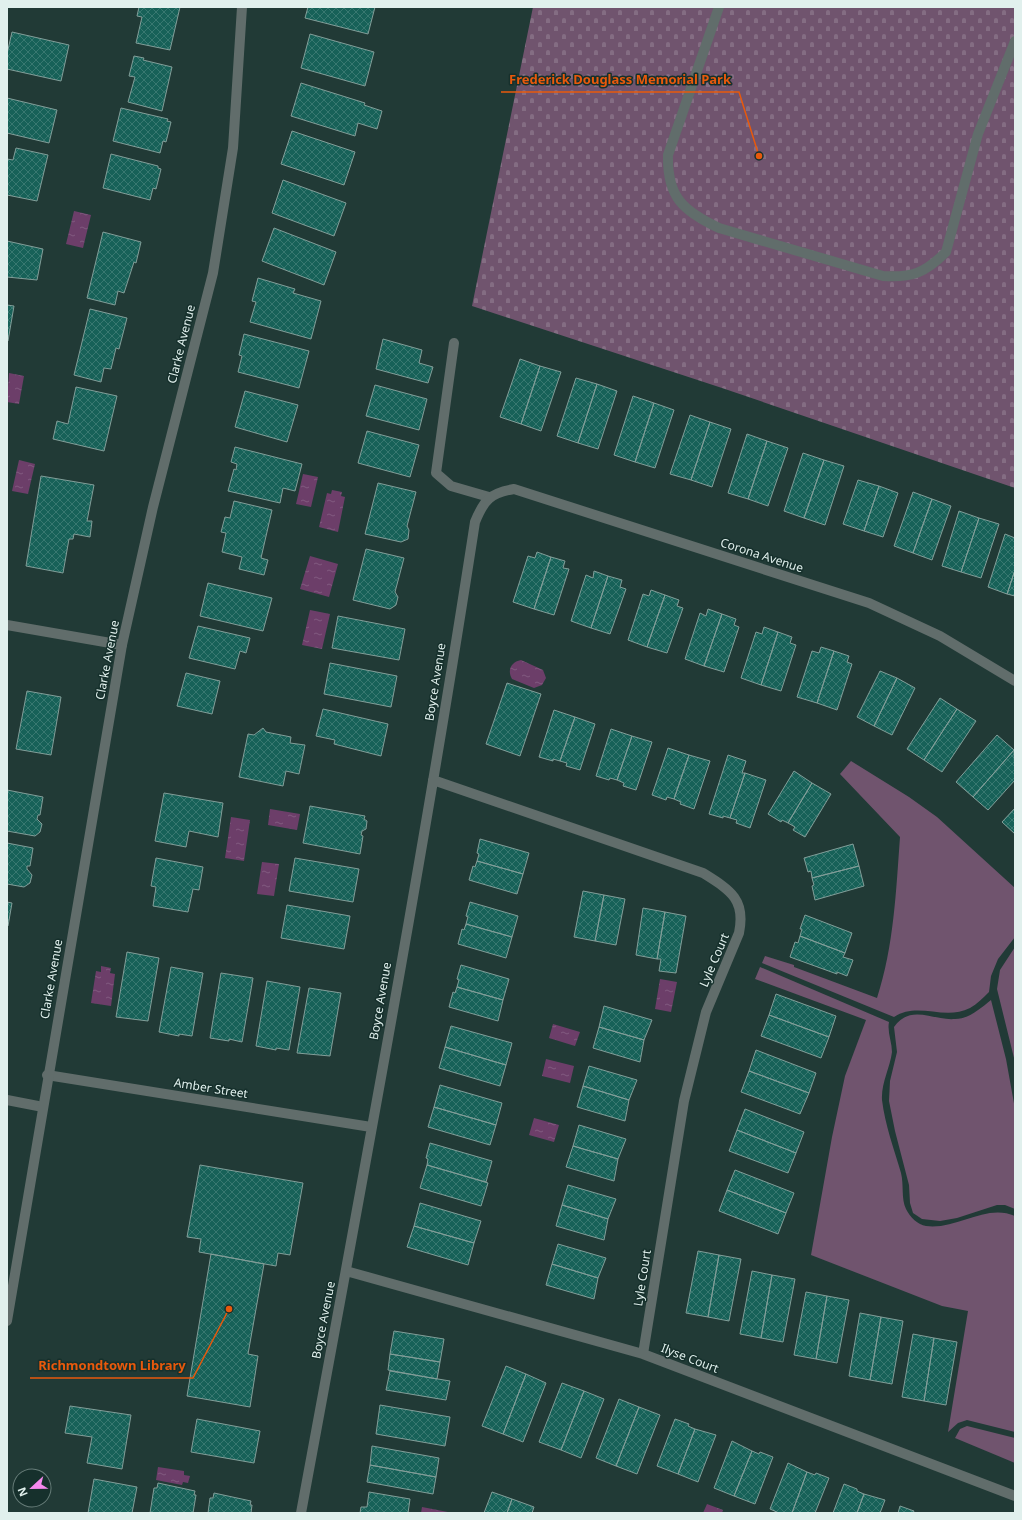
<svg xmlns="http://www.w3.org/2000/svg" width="1022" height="1520" font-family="'Noto Sans',sans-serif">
<defs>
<pattern id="cemetery-stones" width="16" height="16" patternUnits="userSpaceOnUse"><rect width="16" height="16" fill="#70546e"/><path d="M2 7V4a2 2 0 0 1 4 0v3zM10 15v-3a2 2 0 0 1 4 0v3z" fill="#846d83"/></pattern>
<pattern id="water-ripples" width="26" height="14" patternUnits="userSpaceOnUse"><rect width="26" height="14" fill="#6c3e69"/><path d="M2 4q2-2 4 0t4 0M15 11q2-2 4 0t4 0" fill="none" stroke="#815a7f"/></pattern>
<pattern id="building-cross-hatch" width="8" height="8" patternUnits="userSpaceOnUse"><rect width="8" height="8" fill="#176158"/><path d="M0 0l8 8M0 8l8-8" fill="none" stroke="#387870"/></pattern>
</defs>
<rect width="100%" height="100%" fill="#213a36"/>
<path fill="#70546e" d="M851 761 909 797 937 817 1015 888V937L998 959 991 976 989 992C983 998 977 1004 970 1008 944 1021 918 1001 894 1017L762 963 765 956 794 965V967L877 998C894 946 896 891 900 837L840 774Z
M1015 947V1062L997 989 1000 970Z
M760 967 889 1022C887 1032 892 1042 892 1052 890 1068 881 1083 882 1100 885 1125 894 1149 901 1173 904 1185 901 1199 906 1209 910 1217 918 1225 926 1226 957 1230 986 1203 1015 1216V1432L967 1420 958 1423 948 1432 968 1311 942 1306 811 1255 832 1137 845 1076 866 1020 755 979Z
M991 1000 1006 1059 1015 1109V1209L1005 1205H997L957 1218 940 1221 922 1219 913 1213 910 1203 909 1185 895 1131 889 1101 890 1081 897 1052 894 1027C911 1003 933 1021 955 1019 969 1019 981 1008 991 1000Z
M967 1426 1015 1438V1463L955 1438 960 1429Z"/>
<path fill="url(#cemetery-stones)" d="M533 7H1015V488L722 388 472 306Z"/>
<path fill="url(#water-ripples)" d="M74 211 91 215 83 248 66 244Z
M9 373 24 376 19 404 7 402Z
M19 460 35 464 28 494 12 491Z
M303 474 318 477 311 507 296 504Z
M332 490 342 492 341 496 345 497 338 532 319 527 327 493 331 494Z
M310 556 338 564 329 597 300 589Z
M310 610 330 614 322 649 302 645Z
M521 660 543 670 546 678 542 685 534 688 512 679C507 670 511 662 521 660Z
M270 809 300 814 297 830 268 825Z
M231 817 250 820 244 861 225 858Z
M262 862 279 864 274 896 257 894Z
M101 966 111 968 110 973 115 974 111 1006 91 1003 96 971 101 972Z
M660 979 677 982 671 1012 655 1009Z
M553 1024 580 1032 575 1046 549 1038Z
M546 1059 574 1066 570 1083 542 1076Z
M534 1118 559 1125 554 1142 529 1135Z
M158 1467 184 1471V1475L190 1476 188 1483 183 1482 182 1485 156 1480Z
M707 1504 723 1510 722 1513H703Z
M422 1507 453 1513H421Z"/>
<path fill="url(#building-cross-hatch)" stroke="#829e99" d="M139 7H180L170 50 136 43 142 17 137 16Z
M308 7H375L368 34 305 18Z
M12 32 69 45 61 81 7 69V54Z
M310 34 374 52 365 86 301 68Z
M134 56 144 58 143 60 172 67 162 111 128 102 135 77 129 76Z
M301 83 365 103 364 105 382 111 377 129 358 123 355 136 291 116Z
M7 98 57 110 49 143 7 133Z
M121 108 168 119 167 121 171 122 166 142 163 141 160 153 113 141Z
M292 131 355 152 344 185 281 164Z
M16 148 48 155 37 201 7 195V159L13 160Z
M111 154 158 166V168L161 169 156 189 153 188 150 200 103 188Z
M283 180 346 203 334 236 272 213Z
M274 228 336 252 324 285 262 261Z
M103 232 141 242 136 263 134 262 124 293 118 291 115 305 87 298Z
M7 241 43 249 37 280 7 277Z
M258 278 295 289 293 293 321 301 311 339 250 322 256 302 252 301Z
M7 305 14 306 8 341H7Z
M90 309 127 318 119 349 116 348 111 369 104 368 101 382 74 375Z
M244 334 309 351 299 388 238 372 242 356 239 355Z
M383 339 422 350 419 363 433 367 428 383 376 369Z
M520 359 540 366 521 424 500 417Z
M540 366 561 372 541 431 521 424Z
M576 378 597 384 578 443 557 436Z
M597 384 617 391 598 449 578 443Z
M375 385 427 399 419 430 366 416Z
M76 387 117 396 104 451 53 439 57 421 68 424Z
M245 391 298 405 287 442 235 427Z
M633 396 654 403 635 462 614 455Z
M654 403 674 410 655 468 635 462Z
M690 415 710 422 691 480 670 474Z
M710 422 731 429 712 487 691 480Z
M367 431 419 445 410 477 358 463Z
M747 434 767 441 748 499 728 493Z
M767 441 788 448 768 506 748 499Z
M235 447 302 464 295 491 283 488 280 503 228 491 234 469 236 470 237 464 231 462Z
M803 453 824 460 804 518 784 511Z
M824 460 844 466 825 525 804 518Z
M41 476 94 485 87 521H92L90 537 74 534 73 539H69L63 573 26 566Z
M858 480 879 486 864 531 843 524Z
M378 483 416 492 407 526 409 530 408 539 401 542 365 534Z
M879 486 898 493 883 537 864 531Z
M913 492 932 499 913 553 894 546Z
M932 499 951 506 932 560 913 553Z
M234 501 272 510 261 558 268 560 264 575 239 569 242 557 222 552 226 533 221 532 225 517 230 518Z
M959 511 979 518 961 572 942 566Z
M979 518 999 524 981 578 961 572Z
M1005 534 1015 538V570L1007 594 988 587Z
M366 549 404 558 395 592 398 597 396 605 390 609 353 600Z
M537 552 551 557 534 609 513 602 528 556 535 558Z
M551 557 565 561 563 568 569 569 554 615 534 609Z
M1015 570V596L1007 594Z
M594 571 608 576 591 628 571 621 586 575 593 578Z
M608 576 622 580 620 587 626 589 610 634 591 628Z
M208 583 272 598 263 631 200 616Z
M651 590 665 595 647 647 628 640 643 594 649 596Z
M665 595 679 600 677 606 683 608 667 653 647 647Z
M708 609 722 614 704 666 685 659 700 613 706 616Z
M722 614 736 619 734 625 739 627 724 672 704 666Z
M338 616 405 629 399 660 332 648Z
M198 626 250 638 246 653 240 651 235 669 189 658Z
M764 627 778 632 761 685 741 678 756 632 762 634Z
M778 632 792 637 790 643 796 645 781 691 761 685Z
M821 647 834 651 817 703 797 697 812 651 819 653Z
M834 651 849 656 847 662 852 664 837 710 817 703Z
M330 663 397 676 391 707 324 694Z
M880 671 897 678 874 726 857 717Z
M186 673 220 681 212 714 177 706Z
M897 678 915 688 892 735 874 726Z
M507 683 541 694 520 756 486 744Z
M27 691 61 697 51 755 16 749Z
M940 698 957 709 924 760 907 749Z
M323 709 388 724 381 756 334 744 335 740 316 736Z
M957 709 976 721 942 772 924 760Z
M554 710 575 717 560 761 553 759V761L539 757Z
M575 717 595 724 580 770 566 766 567 763 560 761Z
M263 728 266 732 291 737 290 743 305 745 299 774 286 771 283 786 239 777 248 734 254 735Z
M611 729 632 736 617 780 610 778 609 780 596 776Z
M997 735 1014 750 973 797 956 782Z
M632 736 652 742 636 790 623 786 624 783 617 780Z
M668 748 689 755 674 799 667 797 666 800 652 795Z
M1014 750 1015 780 988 810 973 797Z
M689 755 710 761 694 809 680 804 681 802 674 799Z
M728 755 746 761 742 773H745L730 818 723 816V818L709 814Z
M794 771 812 783 788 823 782 820 781 822 768 814Z
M745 773 766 780 750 828 736 823 737 820 730 818Z
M812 783 831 794 805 837 793 830 795 827 788 823Z
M7 790 43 797 40 815H38L37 819 42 824 40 832 35 836 7 831Z
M164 793 223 803 218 837 189 831 186 847 155 841Z
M310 806 365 816 364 819 367 821 366 829 362 831 361 835 363 836 360 854 303 843Z
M1015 808V834L1002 822Z
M480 839 529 853 523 874 477 861 479 854 477 853Z
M7 843 33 848 30 866H27V869L32 875 30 883 24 887 7 884Z
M853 844 859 866 812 878 811 871 808 872 804 858Z
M156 858 203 867 199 890 193 889 188 912 153 906 156 887 151 886Z
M295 858 359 869 353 902 289 891Z
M477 861 523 874 517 894 469 880 473 866 475 867Z
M859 866 864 886 815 900 812 886 814 885 812 878Z
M583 891 604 895 595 941 574 937Z
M604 895 625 899 616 945 595 941Z
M7 902 12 903 8 926H7Z
M470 902 518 916 512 937 466 924 468 917 466 916Z
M287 905 350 916 344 949 281 938Z
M643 908 665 912 657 959 636 955Z
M665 912 686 916 676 973 659 971 661 959H657Z
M805 915 852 933 845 953 800 936 802 929H800Z
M466 924 512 937 506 958 458 944 462 929 464 930Z
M800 936 845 953 843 957 853 960 847 976 837 972V974L790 957 795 942 798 943Z
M127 952 159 958 148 1021 116 1017Z
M461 965 509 979 503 1000 457 987 459 980 457 979Z
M171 967 203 973 192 1036 179 1034V1036L159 1032Z
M221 973 253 978 242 1042 229 1039V1041L210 1038Z
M267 981 300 987 289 1050 276 1048V1050L256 1046Z
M457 987 503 1000 498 1021 449 1007 453 992 455 993Z
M309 988 341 993 330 1056 297 1053Z
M776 994 836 1016 829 1037 769 1015Z
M604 1006 652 1020 644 1040 599 1027Z
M769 1015 829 1037 821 1058 761 1036Z
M451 1026 512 1043 506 1065 445 1047Z
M599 1027 644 1040 640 1062 593 1048Z
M445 1047 506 1065 500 1086 439 1068Z
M756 1050 816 1073 809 1093 749 1071Z
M589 1066 637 1080 629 1100 583 1086Z
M749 1071 809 1093 800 1114 741 1092Z
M440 1085 502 1103 496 1125 434 1107Z
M583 1086 629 1100 625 1121 577 1107Z
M434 1107 496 1125 490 1145 428 1127Z
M745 1109 804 1132 796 1153 737 1130Z
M579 1125 626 1139 618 1159 573 1146Z
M737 1130 796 1153 788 1173 729 1151Z
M430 1143 492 1161 486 1182 427 1165 428 1159 426 1158Z
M573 1146 618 1159 614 1181 566 1167Z
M200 1165 303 1183 290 1255 278 1253 276 1266 199 1252 201 1239 187 1237Z
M427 1165 488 1183 481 1206 420 1188Z
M735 1170 794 1193 786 1213 727 1190Z
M568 1185 616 1199 608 1219 562 1205Z
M727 1190 786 1213 778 1234 719 1211Z
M420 1203 481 1221 474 1243 414 1226Z
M562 1205 608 1219 604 1240 556 1226Z
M414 1226 474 1243 468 1265 407 1247Z
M558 1244 606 1258 598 1278 552 1264Z
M698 1251 719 1255 708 1317 686 1313Z
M211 1254 264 1264 248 1354 258 1356 250 1407 187 1396Z
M719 1255 741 1259 729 1321 708 1317Z
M552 1264 598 1278 594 1299 546 1285Z
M752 1271 772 1275 761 1338 740 1334Z
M772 1275 795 1279 783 1342 761 1338Z
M806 1292 827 1296 816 1359 794 1355Z
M827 1296 849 1300 837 1363 816 1359Z
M860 1313 881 1317 870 1380 849 1376Z
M881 1317 903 1321 892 1384 870 1380Z
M394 1331 444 1339 440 1362 390 1354Z
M913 1334 934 1338 924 1401 902 1397Z
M934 1338 957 1342 946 1405 924 1401Z
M390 1354 440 1362 437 1379 388 1370Z
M506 1366 526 1374 503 1434 482 1426Z
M390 1371 450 1381 446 1400 386 1390Z
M526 1374 546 1383 523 1442 503 1434Z
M562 1383 584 1391 561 1450 539 1442Z
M584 1391 604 1399 581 1458 561 1450Z
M619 1399 639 1407 616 1466 596 1458Z
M380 1405 450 1417 445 1446 376 1434Z
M70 1406 131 1415 122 1469 87 1463 92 1437 65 1433Z
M639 1407 660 1415 637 1474 616 1466Z
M197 1419 260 1431 254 1463 191 1452Z
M675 1419 689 1424 688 1426 695 1429 678 1474 657 1466Z
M695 1429 716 1435 698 1482 678 1474Z
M732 1441 752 1451 734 1496 714 1488Z
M372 1446 439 1458 436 1477 370 1465Z
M752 1451 759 1454 760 1452 773 1457 755 1504 734 1496Z
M788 1463 807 1472 792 1513H779L770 1509Z
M370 1465 436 1477 433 1494 367 1482Z
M807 1472 815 1475 816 1473 829 1478 815 1513H792Z
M94 1479 137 1487 132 1513H88Z
M158 1483 195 1491 194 1495H196L193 1513H150L154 1488H157Z
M844 1484 857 1489V1491L864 1494 857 1513H833Z
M369 1492 410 1499 408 1513H360L361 1507H367Z
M492 1492 512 1499 507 1513H484Z
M214 1493 251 1501 250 1505H252L251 1513H208L210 1498H213Z
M864 1494 885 1500 880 1513H857Z
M512 1499 534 1507 532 1513H507Z
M900 1506 914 1511 913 1513H898Z"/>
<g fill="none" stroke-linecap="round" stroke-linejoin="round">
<path stroke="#616d6b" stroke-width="10" d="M719 7 668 155C667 197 683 211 719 228L883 276C912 278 925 273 946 252L978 134 1015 41
M454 343 436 473 451 486 489 497"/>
<path stroke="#616d6b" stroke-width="10" d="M7 625 122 645
M433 780 703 873C730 890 746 899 739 933L706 1012 684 1101 643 1354
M47 1075 371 1127
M7 1100 43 1107
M346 1271 643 1354 1015 1496
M301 1513C362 1183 424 853 475 522 484 500 490 493 514 489L869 603 940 636 1015 681"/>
<path stroke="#616d6b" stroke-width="10" d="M7 1321 122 645 153 507 213 273 233 148 242 7"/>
</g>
<g text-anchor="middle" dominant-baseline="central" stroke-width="3" stroke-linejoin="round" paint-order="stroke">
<g font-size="12" fill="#e1f0ed" stroke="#16302c">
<text transform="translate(181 344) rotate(-76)">Clarke Avenue</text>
<text transform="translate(762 555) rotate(18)">Corona Avenue</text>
<text transform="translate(107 660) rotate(-79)">Clarke Avenue</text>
<text transform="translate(435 682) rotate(-81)">Boyce Avenue</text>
<text transform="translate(714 960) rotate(-67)">Lyle Court</text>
<text transform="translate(51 979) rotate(-80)">Clarke Avenue</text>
<text transform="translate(380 1001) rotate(-80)">Boyce Avenue</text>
<text transform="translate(211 1088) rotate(9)">Amber Street</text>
<text transform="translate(642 1278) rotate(-81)">Lyle Court</text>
<text transform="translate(323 1320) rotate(-79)">Boyce Avenue</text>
<text transform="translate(690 1358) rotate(21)">Ilyse Court</text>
</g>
</g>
<path fill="none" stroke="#e8590c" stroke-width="1.5" d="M759 156L739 92H501M229 1309L193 1378H30"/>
<g fill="#e8590c" stroke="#16302c" stroke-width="1.5">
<circle cx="759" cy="156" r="4"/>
<circle cx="229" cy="1309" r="4"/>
</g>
<g font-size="13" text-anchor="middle" font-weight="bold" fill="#e8590c" stroke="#16302c" stroke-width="3" stroke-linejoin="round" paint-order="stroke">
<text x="620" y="84">Frederick Douglass Memorial Park</text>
<text x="112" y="1370">Richmondtown Library</text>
</g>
<rect width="1022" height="1520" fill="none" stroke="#e1f0ed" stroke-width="16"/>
<g transform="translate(32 1488) rotate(248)"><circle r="19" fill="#16302c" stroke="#677d79"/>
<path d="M0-3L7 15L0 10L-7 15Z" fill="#f589ee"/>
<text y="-6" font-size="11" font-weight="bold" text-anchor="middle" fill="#e1f0ed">N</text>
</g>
</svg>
